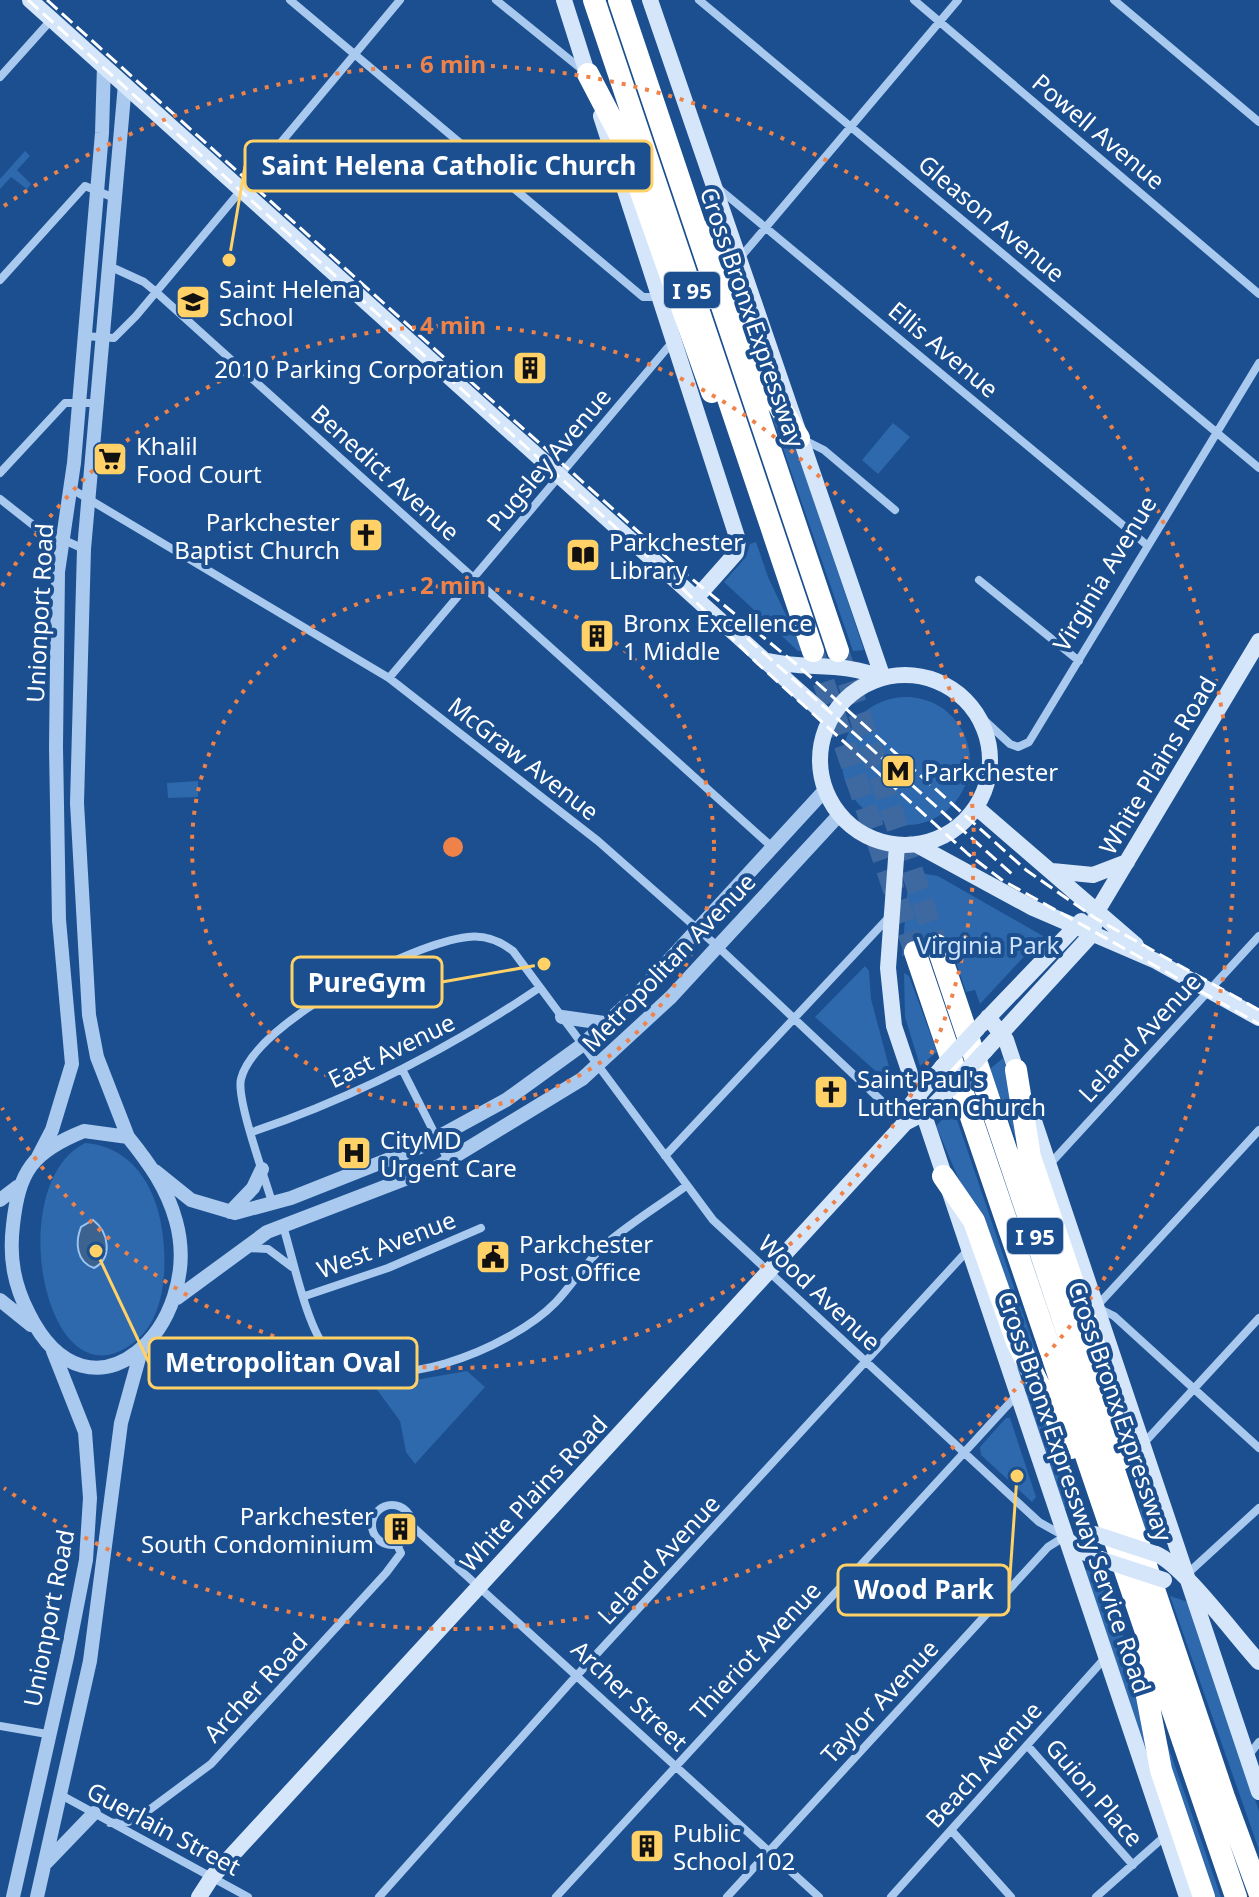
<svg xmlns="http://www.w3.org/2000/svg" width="1259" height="1897" font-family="'Noto Sans',sans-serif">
<rect width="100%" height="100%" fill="#1b4f8f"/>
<path fill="#2e69ad" d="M25 151 30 156 17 170 31 184 27 189 11 177 0 189V179Z
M766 399 799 455 864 650 853 651Z
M893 423 910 437 878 474 862 460Z
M756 542 768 577 803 651H798L724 582 746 557 750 544Z
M842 761a64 64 0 1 1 128 0a64 64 0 1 1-128 0Z
M198 781V797L168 798 167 783Z
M909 871 938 876 1043 936 980 1004 975 990 966 992 949 941 902 956Z
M865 966 869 971 871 999 892 1078 889 1083 815 1017Z
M904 973 909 976 937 1052 920 1066 905 1017Z
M1003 1058 1008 1072 1030 1178 990 1069Z
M953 1108 1049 1390 936 1126Z
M85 1143C139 1147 162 1199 164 1248 166 1278 162 1318 138 1339 47 1419 0 1185 85 1143Z
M1005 1335 1066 1459 1086 1515 1063 1508Z
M467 1371 485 1387 415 1464 406 1452 400 1421 375 1387Z
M1006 1418H1010L1036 1497 1032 1502 981 1455 980 1447Z
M1128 1425 1167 1540 1145 1534 1122 1427Z
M1084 1569 1105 1576 1118 1611 1149 1762Z
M1170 1596 1188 1602 1259 1811V1850Z
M1160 1723 1221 1897H1212L1167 1768Z"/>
<path fill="#3c6290" stroke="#9cc4f0" stroke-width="2" d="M93 1220C109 1232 113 1258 94 1268 76 1262 75 1242 81 1227Z"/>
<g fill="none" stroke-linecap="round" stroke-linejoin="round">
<path stroke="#3d69a0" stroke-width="22" stroke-dasharray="22 11" stroke-linecap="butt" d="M813 651 915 952
M838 651 937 945"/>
<path stroke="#a9c9ee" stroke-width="8" d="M290 0 643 297H659
M496 0 585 72
M699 0 1259 468
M914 0 1259 294
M1114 0 1259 122
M0 77 52 19
M718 188 1148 546
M739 259 958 0
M109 266 144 282 156 292 772 847
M0 280 85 186 112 197
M84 336 114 338 136 316 400 0
M804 440 824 450 895 510
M0 473 65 403H96
M70 488 389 678 598 841 717 946 905 1123
M0 499 37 528 84 549
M979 580 1079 661
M389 678 674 340
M970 707 1010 744 1018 747 1029 742 1259 363
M403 1071 448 1160
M1259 1130 1096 1307 1114 1316 1259 1448
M252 1132C356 1097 449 1049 539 988
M665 1156 891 915
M1049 1165 1259 936
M272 1202C265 1178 236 1099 241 1079 255 1022 412 943 468 937 485 935 500 941 513 951L713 1220 1039 1522 1064 1536
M283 1226C293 1258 307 1329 328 1351 381 1404 513 1347 556 1302 574 1283 587 1260 607 1243 632 1222 660 1205 686 1186
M248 1248 268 1249 292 1267
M305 1296 388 1268 481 1228
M1143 1444 1259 1318
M372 1525a20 20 0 1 1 40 0a20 20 0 1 1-40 0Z
M412 1526 819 1897
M1186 1575 1259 1508
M0 1726 47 1734
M1027 1745 1133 1865
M1248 1756 1259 1742
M61 1795 248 1897
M110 1823 128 1822 141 1816 211 1764 386 1573 401 1553 397 1545
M951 1830 1011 1897
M379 1897 569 1684 968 1250
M556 1897 1017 1395
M727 1897 1048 1547 1064 1537
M891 1897 1105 1658
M1096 1897 1165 1836"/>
<path stroke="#a9c9ee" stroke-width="14" d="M125 84 84 549 77 803 89 1015 97 1057 128 1137
M562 1017 604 1023
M84 1131 128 1137C149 1163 167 1188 176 1221 205 1326 90 1436 29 1314 14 1285 9 1258 13 1225 19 1171 32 1152 84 1131Z
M38 1157 52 1130 72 1064 59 920 56 747 58 572 74 463 102 133 104 65
M155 1171 191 1200 235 1213 291 1198 420 1147 506 1100 582 1045 637 995 825 790
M0 1200 17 1187
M230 1212 253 1188 262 1169
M177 1298 267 1232 439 1166 582 1079 671 997 839 815
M0 1300 31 1325
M44 1865 94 1813
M13 1897 67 1657 86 1560 90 1498 85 1432 53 1351
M37 1897 90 1661 121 1423 141 1351"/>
<path stroke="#d6e6fa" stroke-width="16" d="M30 0 830 719
M564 0 590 82
M650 0 883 678
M601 116 738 540 736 553 697 597
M768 661C806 670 845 661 881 678
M820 760a85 85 0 1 1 170 0a85 85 0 1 1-170 0Z
M976 807 1136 945
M897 845 888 968 894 1026 1187 1897
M917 845 1033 908 1156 961 1259 1018
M1052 871 1093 875 1127 862
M988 1017 1006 1040 1019 1079
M981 1025 1081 921
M985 1051 1093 933 1096 913 1259 641
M912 1103 942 1067
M1031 1112 1259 1792
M1065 1538 1079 1550 1103 1560
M1156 1554C1182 1564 1236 1637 1259 1662
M199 1897 212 1877 905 1123 928 1111 949 1090"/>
<path stroke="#fff" stroke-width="22" d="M594 0 813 651
M619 0 838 651
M588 74 623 141 712 392
M710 231 771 393 799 438
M937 945 1224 1797 1259 1892
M915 952 1236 1897
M1016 1070 1030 1157 1103 1371 1121 1459
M943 1176 974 1221 1017 1342 1071 1448
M1138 1649 1161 1770 1204 1897"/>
<path stroke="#fff" stroke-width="3" stroke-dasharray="14 6" stroke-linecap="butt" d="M28 0 673 579 758 664 968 854 1002 880 1259 1024
M47 0 448 361
M469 380 681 570 796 664 1026 870 1095 918 1259 1010
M747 638 1013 875"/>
<path stroke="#d6e6fa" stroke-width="16" d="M942 1067 978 1028
M949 1090 985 1051
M1095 1534 1156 1554
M1103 1560 1164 1580"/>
</g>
<g fill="none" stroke="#ee8249" stroke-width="4" stroke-dasharray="4 8">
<circle cx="453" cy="847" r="261"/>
<path d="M2 586A521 521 0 1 1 2 1108"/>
<path d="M4 206A782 782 0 1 1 4 1488"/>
</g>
<defs>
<g id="school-square" transform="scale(1.8)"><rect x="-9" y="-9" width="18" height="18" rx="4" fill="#ffd166" stroke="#1b4f8f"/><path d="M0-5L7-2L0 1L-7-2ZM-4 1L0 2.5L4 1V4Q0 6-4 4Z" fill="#111"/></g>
<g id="building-square" transform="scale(1.8)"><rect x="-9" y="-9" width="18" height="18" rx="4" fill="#ffd166" stroke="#1b4f8f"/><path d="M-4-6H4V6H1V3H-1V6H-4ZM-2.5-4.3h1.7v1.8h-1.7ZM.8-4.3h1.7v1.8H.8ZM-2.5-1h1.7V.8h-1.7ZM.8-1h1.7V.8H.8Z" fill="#111"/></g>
<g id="supermarket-square" transform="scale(1.8)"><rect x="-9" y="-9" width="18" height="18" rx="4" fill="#ffd166" stroke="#1b4f8f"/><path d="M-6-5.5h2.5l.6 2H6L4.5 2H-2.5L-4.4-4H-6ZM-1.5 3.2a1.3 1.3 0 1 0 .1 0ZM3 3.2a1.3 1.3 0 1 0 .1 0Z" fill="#111"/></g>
<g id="church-square" transform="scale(1.8)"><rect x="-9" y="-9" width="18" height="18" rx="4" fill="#ffd166" stroke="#1b4f8f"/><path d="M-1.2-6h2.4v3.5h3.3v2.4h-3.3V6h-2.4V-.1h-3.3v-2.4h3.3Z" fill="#111"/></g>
<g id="library-square" transform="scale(1.8)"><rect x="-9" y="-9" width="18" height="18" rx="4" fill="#ffd166" stroke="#1b4f8f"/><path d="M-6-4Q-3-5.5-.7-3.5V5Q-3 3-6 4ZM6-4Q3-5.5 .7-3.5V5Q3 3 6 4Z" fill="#111"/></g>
<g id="metro-square" transform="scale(1.8)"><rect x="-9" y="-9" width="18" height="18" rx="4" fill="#ffd166" stroke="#1b4f8f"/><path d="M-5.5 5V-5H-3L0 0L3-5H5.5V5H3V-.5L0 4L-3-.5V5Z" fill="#111"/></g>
<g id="hospital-square" transform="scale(1.8)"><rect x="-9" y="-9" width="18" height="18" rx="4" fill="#ffd166" stroke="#1b4f8f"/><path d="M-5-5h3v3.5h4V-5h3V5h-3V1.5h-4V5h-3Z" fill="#111"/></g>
<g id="civic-square" transform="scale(1.8)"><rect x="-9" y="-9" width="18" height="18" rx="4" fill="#ffd166" stroke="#1b4f8f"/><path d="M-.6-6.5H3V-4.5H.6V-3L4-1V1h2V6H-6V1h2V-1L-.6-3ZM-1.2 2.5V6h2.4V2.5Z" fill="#111"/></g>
</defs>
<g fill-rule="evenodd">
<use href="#school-square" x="193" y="302"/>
<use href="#building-square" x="530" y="368"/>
<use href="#supermarket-square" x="110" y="459"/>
<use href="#church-square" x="366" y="535"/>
<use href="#library-square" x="583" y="555"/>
<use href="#building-square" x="597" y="636"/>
<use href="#metro-square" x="898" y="771"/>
<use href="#church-square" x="831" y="1092"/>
<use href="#hospital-square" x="354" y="1153"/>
<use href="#civic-square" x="493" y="1257"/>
<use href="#building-square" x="400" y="1529"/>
<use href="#building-square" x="647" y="1846"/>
</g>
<g text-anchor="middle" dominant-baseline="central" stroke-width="8" stroke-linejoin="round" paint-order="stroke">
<g fill="#1b4f8f" stroke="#bbcadd" stroke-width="2">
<rect x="664" y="272" width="56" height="36" rx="6"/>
<rect x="1007" y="1218" width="56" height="36" rx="6"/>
</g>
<g font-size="22" font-weight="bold" fill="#fff">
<text x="692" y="290">I 95</text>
<text x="1035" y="1236">I 95</text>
</g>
<g font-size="24" fill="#fff" stroke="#1b4f8f">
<text transform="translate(1099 131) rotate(40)">Powell Avenue</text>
<text transform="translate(992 218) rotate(40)">Gleason Avenue</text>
<text transform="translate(753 317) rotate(71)">Cross Bronx Expressway</text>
<text transform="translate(944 349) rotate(40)">Ellis Avenue</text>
<text transform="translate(548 459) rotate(-50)">Pugsley Avenue</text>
<text transform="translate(386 472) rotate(42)">Benedict Avenue</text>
<text transform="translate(1104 573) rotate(-59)">Virginia Avenue</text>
<text transform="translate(39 613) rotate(-87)">Unionport Road</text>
<text transform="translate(524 758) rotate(38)">McGraw Avenue</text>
<text transform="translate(1157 765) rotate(-59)">White Plains Road</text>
<text transform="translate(668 962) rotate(-46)">Metropolitan Avenue</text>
<text transform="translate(1139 1037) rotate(-47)">Leland Avenue</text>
<text transform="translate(391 1050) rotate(-26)">East Avenue</text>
<text transform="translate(386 1244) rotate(-21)">West Avenue</text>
<text transform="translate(820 1292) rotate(43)">Wood Avenue</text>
<text transform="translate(1121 1411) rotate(71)">Cross Bronx Expressway</text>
<text transform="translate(1075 1492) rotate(71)">Cross Bronx Expressway Service Road</text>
<text transform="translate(533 1493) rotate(-47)">White Plains Road</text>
<text transform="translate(658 1559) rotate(-47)">Leland Avenue</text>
<text transform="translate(48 1618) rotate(-79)">Unionport Road</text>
<text transform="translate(755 1650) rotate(-47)">Thieriot Avenue</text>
<text transform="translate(255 1687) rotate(-47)">Archer Road</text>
<text transform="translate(630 1695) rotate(43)">Archer Street</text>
<text transform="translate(879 1701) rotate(-47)">Taylor Avenue</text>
<text transform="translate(983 1764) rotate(-48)">Beach Avenue</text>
<text transform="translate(1095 1792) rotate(49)">Guion Place</text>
<text transform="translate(164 1828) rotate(28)">Guerlain Street</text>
</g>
<g font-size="24" fill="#fff" stroke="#1b4f8f" text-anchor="start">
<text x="219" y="288">Saint Helena<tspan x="219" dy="28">School</tspan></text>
<text x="504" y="368" text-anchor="end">2010 Parking Corporation</text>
<text x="136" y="445">Khalil<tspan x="136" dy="28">Food Court</tspan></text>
<text x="340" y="521" text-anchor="end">Parkchester<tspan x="340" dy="28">Baptist Church</tspan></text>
<text x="609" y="541">Parkchester<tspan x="609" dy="28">Library</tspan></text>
<text x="623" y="622">Bronx Excellence<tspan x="623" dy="28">1 Middle</tspan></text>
<text x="924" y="771">Parkchester</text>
<text x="857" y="1078">Saint Paul's<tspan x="857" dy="28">Lutheran Church</tspan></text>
<text x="380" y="1139">CityMD<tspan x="380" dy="28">Urgent Care</tspan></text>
<text x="519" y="1243">Parkchester<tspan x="519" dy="28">Post Office</tspan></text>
<text x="374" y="1515" text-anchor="end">Parkchester<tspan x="374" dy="28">South Condominium</tspan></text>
<text x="673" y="1832">Public<tspan x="673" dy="28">School 102</tspan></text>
</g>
<g font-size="24" fill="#cfe3fa" stroke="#1b4f8f">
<text x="988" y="944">Virginia Park</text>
</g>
</g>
<circle cx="453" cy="847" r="12" fill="#ee8249" stroke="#1b4f8f" stroke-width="4"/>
<g font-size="24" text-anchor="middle" font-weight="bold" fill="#ee8249" stroke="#1b4f8f" stroke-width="8" stroke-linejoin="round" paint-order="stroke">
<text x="453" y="73">6 min</text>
<text x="453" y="334">4 min</text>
<text x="453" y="594">2 min</text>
</g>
<path fill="none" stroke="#ffd166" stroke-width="3" d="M229 260L245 166M544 964L442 982M96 1251L149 1363M1017 1476L1009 1590"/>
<g fill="#ffd166" stroke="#1b4f8f" stroke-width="3">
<circle cx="229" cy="260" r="8"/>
<circle cx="544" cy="964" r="8"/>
<circle cx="96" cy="1251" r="8"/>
<circle cx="1017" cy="1476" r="8"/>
</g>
<g fill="#1b4f8f" stroke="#ffd166" stroke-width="3">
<rect x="245" y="141" width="407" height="50" rx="8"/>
<rect x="292" y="957" width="150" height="50" rx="8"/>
<rect x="149" y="1338" width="268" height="50" rx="8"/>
<rect x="838" y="1565" width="171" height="50" rx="8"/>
</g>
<g font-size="26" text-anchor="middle" font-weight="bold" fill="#fff">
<text x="449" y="175">Saint Helena Catholic Church</text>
<text x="367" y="992">PureGym</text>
<text x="283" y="1372">Metropolitan Oval</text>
<text x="924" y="1599">Wood Park</text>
</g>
</svg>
